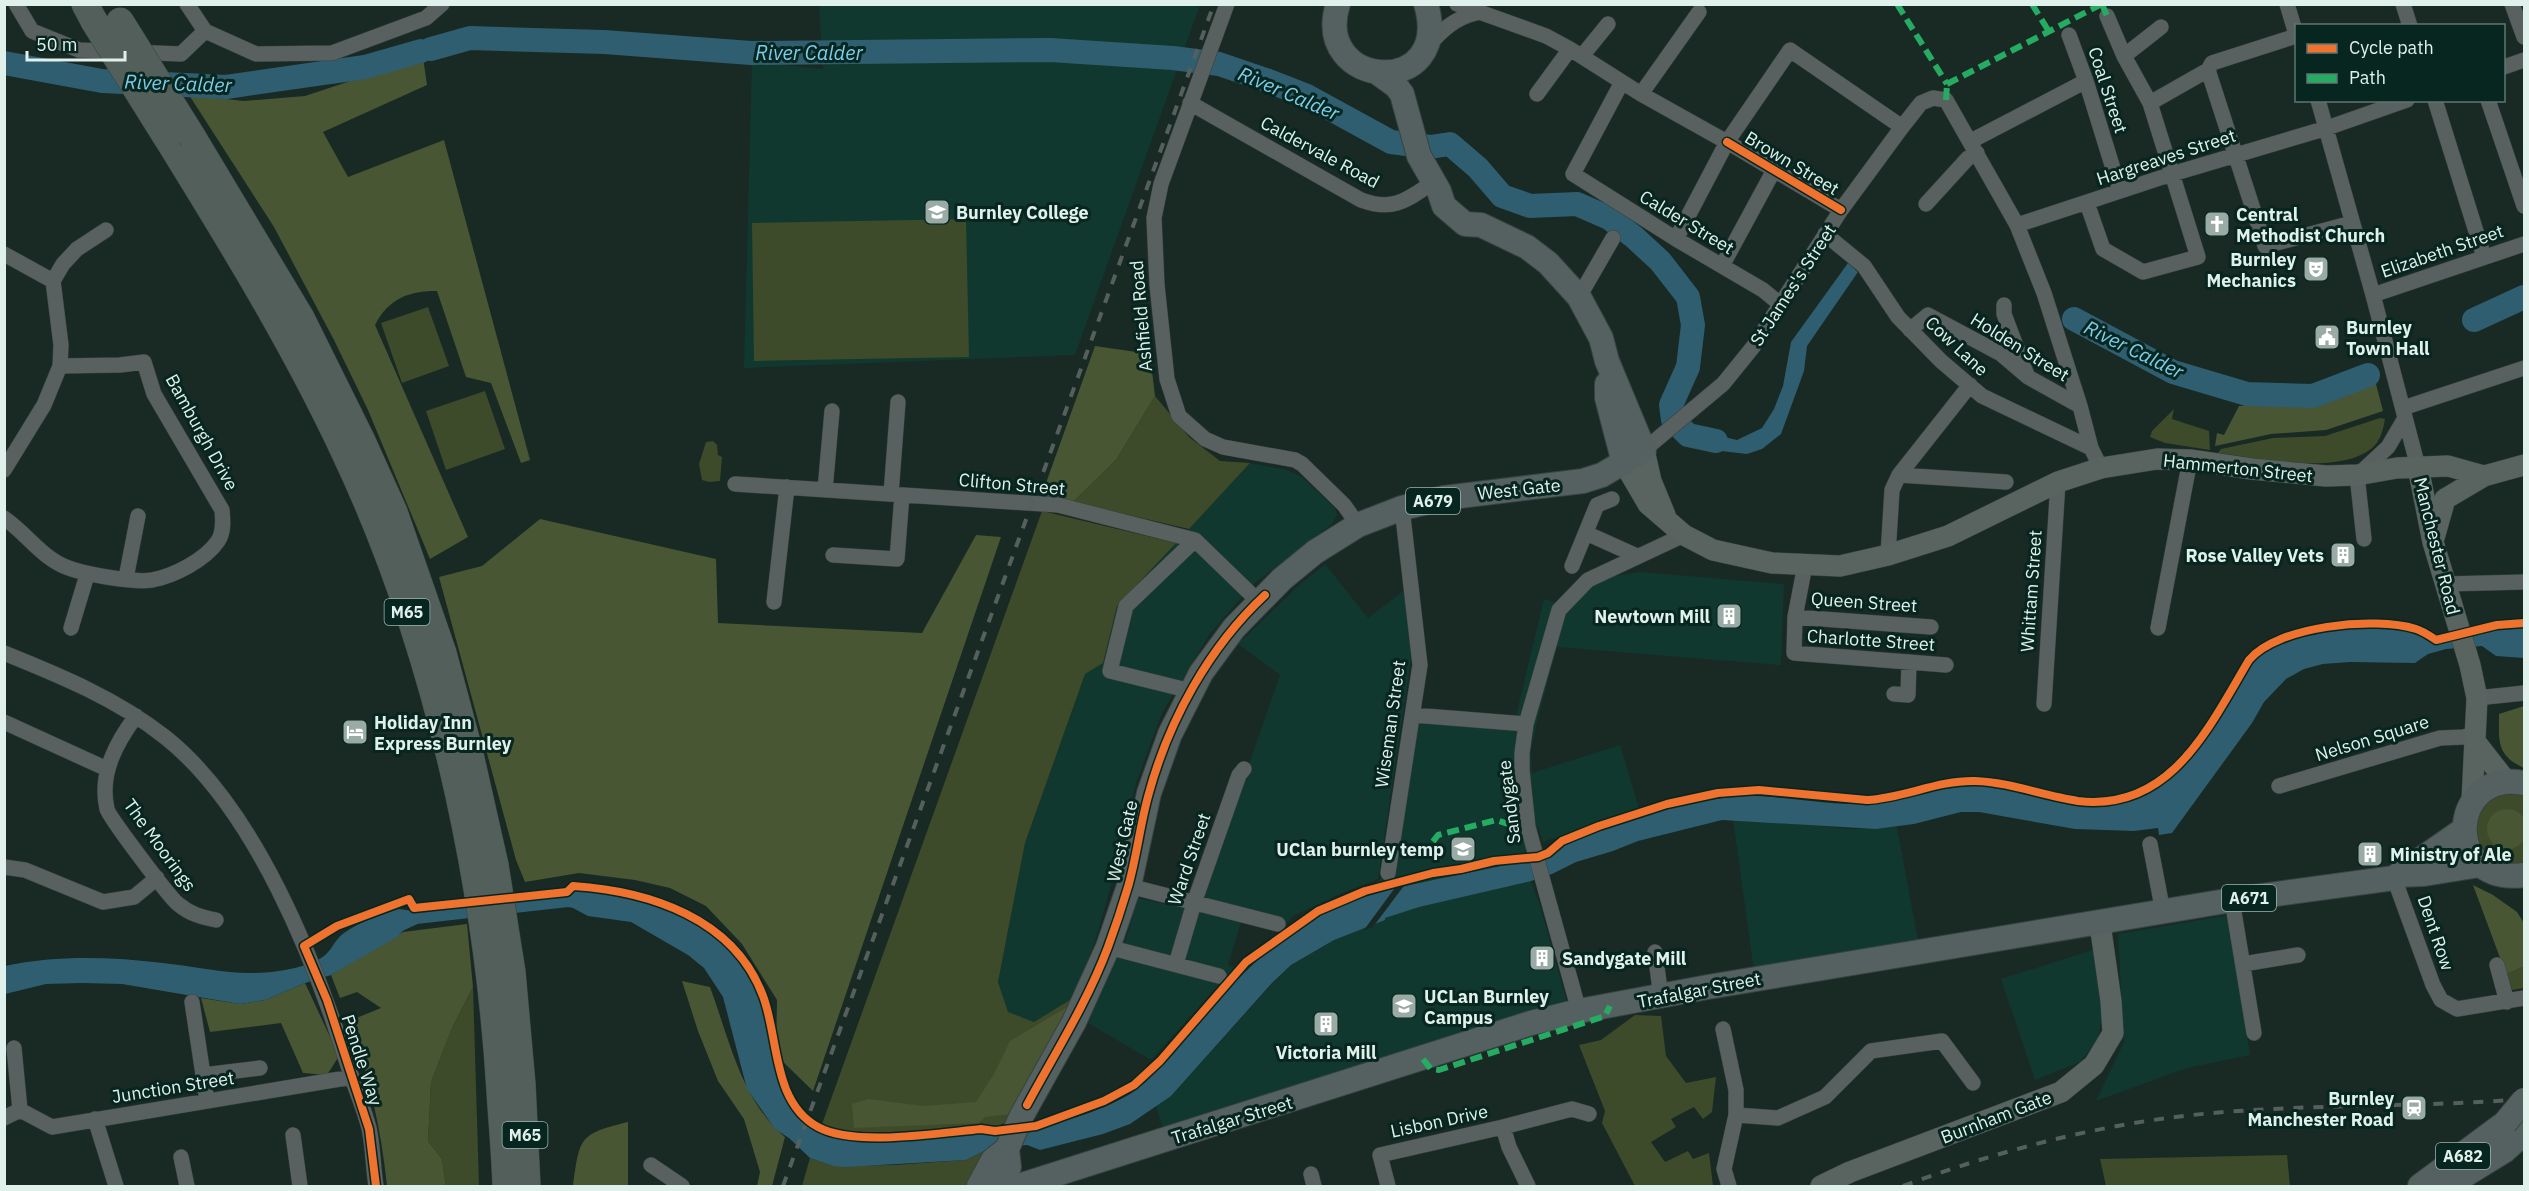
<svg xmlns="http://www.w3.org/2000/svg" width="2529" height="1191" font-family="'IBM Plex Sans',sans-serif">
<rect width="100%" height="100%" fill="#192924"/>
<path fill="#11382e" d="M819 5H1200L1075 355 744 368 752 62 823 69Z
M1250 463 1287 470 1302 477 1335 508 1337 515 1332 524 1255 583 1239 600 1209 635 1162 713 1136 783 1116 868 1095 942 1073 998 1034 1022 1008 1012 998 982 1025 843 1085 674 1103 662 1117 606Z
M1325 564 1368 618 1405 590 1411 659 1378 879 1342 893 1293 916 1286 924 1275 932 1241 922 1228 965 1235 967 1151 1060 1088 1023 1126 939 1138 898 1200 912 1212 870 1280 675 1238 644 1298 586Z
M1641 572 1784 584 1781 665 1557 647 1537 722 1531 750 1532 773 1620 745 1639 808 1543 842 1538 827 1531 881 1540 906 1567 1002 1163 1129 1156 1106 1171 1096 1273 983 1291 965 1329 943 1365 891 1388 873 1413 715 1516 716 1544 599 1570 607 1594 585 1614 576Z
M1733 819 1852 829 1897 827 1918 940 1754 971Z
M2229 915 2250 1055 2187 1068 2096 1101 2124 1042 2118 934Z
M2096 949 2107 985 2098 1040 2080 1062 2035 1080 2001 979Z"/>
<path fill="#3d4b2a" d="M966 219 969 357 754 361 752 223Z
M428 307 449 366 402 383 381 323Z
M485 391 505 449 446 470 426 411Z
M1155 396 1189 437 1220 461 1250 463 1189 529 1073 502 1116 460Z
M2174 409 2172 419 2209 431 2210 450 2165 443 2150 437 2152 431Z
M2380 418 2385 419C2383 430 2381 440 2372 448 2339 476 2257 458 2218 453L2221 449 2273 438 2325 436Z
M713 441 717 445 718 455 722 457 720 481 709 482 702 480 699 464 706 442Z
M1042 511 1176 543 1117 606 1103 663 1085 674 1025 843 998 982 1008 1012 1034 1022 1073 998 1007 1122 1000 1125 995 1131C965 1128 932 1129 902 1133 875 1136 847 1140 821 1127Z
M2516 792 2524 795V862C2507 870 2492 860 2478 850L2475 815 2491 796Z
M2524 963V988L2512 990 2506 974 2523 967Z
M473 987 479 1186H446L442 1159 428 1141 431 1082 452 1028Z
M1635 1015 1661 1016 1666 1056 1686 1083 1716 1077 1712 1112 1703 1119 1694 1107 1671 1119 1676 1127 1651 1142 1665 1162 1688 1151 1693 1159 1709 1153 1713 1186H1635L1602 1123 1605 1111 1579 1045 1601 1040Z
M990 1148 971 1186H802L810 1158 833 1166 894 1165 966 1160Z
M2287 1155 2290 1186H2106L2100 1159Z"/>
<path fill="#485633" d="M423 57 427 85 323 132 348 177 444 140 530 460 521 463 491 383 466 377 437 291C409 291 389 298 375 325L468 537 430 559 368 410 334 340 274 227 189 95 244 101 305 96Z
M1095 346 1150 354 1155 396 1116 460 1073 502 1041 497Z
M2376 384 2383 411 2326 430 2271 434 2215 446 2217 433 2224 435 2239 406 2310 401Z
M540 519 716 559 718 623 922 633 976 535 1001 537 813 1091 776 1055 777 1000 742 944 706 906 670 888 635 880 579 873 525 882 516 860 439 577 482 566Z
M2524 706V768C2496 755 2499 741 2499 714Z
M2487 829a20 20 0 1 1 40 0a20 20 0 1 1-40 0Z
M2473 885 2493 895 2517 912 2524 923 2523 967 2506 974Z
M467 924 473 987 452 1028 431 1082 428 1141 442 1159 446 1186H387C381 1127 369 1077 349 1021L381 1008 357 992 340 998 331 975 403 932Z
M682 981 710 987C729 1038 741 1100 785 1137L772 1186H757L760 1172 744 1119 718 1081 698 1031Z
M305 983 339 1056 327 1075 303 1073 281 1023 210 1032 201 998 240 1004 265 1000Z
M1069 1006 1011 1114 985 1117 979 1123 854 1128 852 1104 868 1099 923 1106 976 1102 994 1074 1010 1041Z
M628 1122V1186H573C580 1138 578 1134 628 1122Z"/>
<path fill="#2e5e6f" d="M1848 263 1858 272 1807 346 1804 371 1781 434 1762 449 1747 454 1721 451 1678 439 1690 429 1737 440 1762 428 1774 409 1783 386 1791 342Z
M2524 625V658L2496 656 2482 646 2446 649 2428 654 2415 663 2350 662 2323 664 2304 669 2286 679 2264 702 2252 723 2172 833 2159 835 2158 828 2134 831 2075 829 1979 812H1961L1914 824 1876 829 1722 820 1638 841 1613 851 1576 862 1552 874 1531 881 1419 907 1385 918V920L1334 940 1291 965 1272 983 1171 1096 1130 1124 1103 1134 1040 1150 1027 1145 990 1148 966 1160 846 1167 833 1166 810 1158 789 1138 775 1129 747 1089 723 997 704 968 688 955 631 922 588 916 571 907 568 900 573 889C658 894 728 920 763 1005 783 1055 768 1126 840 1137 877 1142 916 1137 953 1134 968 1133 985 1135 1000 1133 1039 1129 1096 1115 1130 1094 1141 1087 1151 1077 1161 1067 1175 1053 1187 1037 1199 1022 1231 985 1266 947 1308 922 1351 896 1400 887 1448 877 1476 872 1502 865 1530 861 1547 856 1562 846 1579 839 1625 821 1673 804 1723 798 1776 790 1828 810 1881 802 1918 795 1948 781 1987 785 2040 791 2069 812 2125 799 2137 796 2149 792 2159 786 2203 758 2230 694 2259 652L2271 646 2318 630 2361 626 2412 630 2436 641Z
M399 909 414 911 416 917 397 937 331 975 305 983 265 1000 240 1004 122 984 82 983 46 984 5 994V966C57 955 110 957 163 963 208 968 239 978 285 970 297 968 315 963 324 956 332 950 335 939 344 933 360 922 380 914 399 909Z"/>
<path fill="#192924" d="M1406 883 1373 927 1364 930 1397 885Z"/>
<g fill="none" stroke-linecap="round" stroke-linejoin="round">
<path stroke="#2e5e6f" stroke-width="14" d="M401 924 416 917 568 900 584 902"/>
<path stroke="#2e5e6f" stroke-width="24" d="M431 49 470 38 604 42 751 53 1050 50 1173 58 1219 64 1266 80 1307 96 1391 142 1430 147 1450 144 1478 168 1502 196 1530 206 1577 204 1609 218 1634 237 1660 261 1688 297 1693 325 1688 367 1671 405 1673 420 1688 435 1716 441
M4 63 102 81 226 87 365 67 421 51
M2074 319 2173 372 2247 394 2313 396 2368 375
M2474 320 2524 297"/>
<g stroke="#37433f" stroke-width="16">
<path id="street" d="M16 4 32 31 79 50 181 54 205 31
M187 4 205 31 256 54 332 53 426 18 442 4
M1227 4 1161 184 1154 218 1157 285 1167 379 1179 416 1205 439 1223 447 1295 460 1302 464 1344 505 1358 525
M1457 4 1546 36 1570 49 1641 94 1734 146 1841 210
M2287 4 2296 34
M2403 4 2410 26
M2512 4 2524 37
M2069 35 2086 81 2120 191
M1428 46C1442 30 1455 18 1476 13
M1582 56 1608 24
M2124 56 2161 27
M2504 67 2524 60
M2208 70 2265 246 2352 223
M1622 82 1573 174 1676 239 1763 290 1780 304
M1537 94 1570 49
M1641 94 1699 12
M2318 100 2373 295 2418 467
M2435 100 2484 257
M2488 100 2524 206
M1190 103 1361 200C1393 212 1407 200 1432 183
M2150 103 2208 70 2212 63 2296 36
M1971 141 2086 81
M2087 203 2103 249 2143 272 2198 257 2150 103 2124 56 2107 16
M1926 204 1968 158 1977 153
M2017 225 2172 174 2327 128 2407 100
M1825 234 1864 266 1898 317 1941 361 1982 396 2091 448
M1676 239 1727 142 1790 50 1902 127
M4 254 53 281
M1722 266 1774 170
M2373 295 2524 244
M1579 297 1613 238
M2004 305V314L2027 375
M1910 330 1928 315 2001 354 2028 377 2080 406
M2403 408 2524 368
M1644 450 1723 384 1753 347 1841 210 1902 127 1921 103 1933 98 1946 100 2017 225 2044 293 2080 406 2091 448 2101 468
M4 470 44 405 60 366 61 345 53 281 63 264 77 249 106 230
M2359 474 2388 447 2405 418
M1899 475 2006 482
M2357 475 2364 539
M735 484 1058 505 1195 540 1258 601
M825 490 832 411
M891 494 898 402
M4 518C26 533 41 557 66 567 83 574 133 583 152 580 174 576 205 560 218 541 224 532 223 520 222 510L154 394 144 362 120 365 60 366
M1586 533 1637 556
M833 555 897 559 902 495
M1888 555 1892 490 1899 475 1970 385
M1805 565 1795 617 1794 653 1946 665
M1572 566 1597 505 1612 499
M126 578 138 516
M2445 584 2524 582
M774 602 787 487
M1795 617 1931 627
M71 628 87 575
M2158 628 2190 460
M4 653C61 676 117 699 165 737 256 809 316 963 350 1072 356 1090 364 1109 369 1128 373 1146 373 1167 376 1186
M1191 691 1110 671 1126 606 1195 540
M1894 694 1908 695 1909 662
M2477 698 2524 693
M2044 704 2058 482
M1413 715 1526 724
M136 716C116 743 99 774 107 809 109 817 170 898 178 904 190 914 201 917 216 920
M4 722 107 769
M2279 786 2440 738 2464 737 2477 733
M2150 844 2163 912
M4 867 25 870 103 902 134 897 157 878
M1388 873 1420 665 1402 508
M2394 878 2433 985 2441 1000 2457 1009 2524 998
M1129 886 1278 924
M2232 900 2254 1033
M1108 947 1219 976
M1655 952 1661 997
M1176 964 1194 903 1239 775 1244 769
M2243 964 2298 955
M2497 965 2507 1002
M192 1002 207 1101
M1579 1011 1528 827 1522 770V753L1526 724 1559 610 1588 580 1684 535
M1723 1029 1736 1090V1115L1724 1169 1729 1186
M14 1048 20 1110
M203 1075 260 1068
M1736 1115 1778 1118 1825 1097 1871 1051 1942 1041 1973 1083
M4 1118 20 1110 52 1127 352 1077
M95 1119 116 1186
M293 1135 300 1186
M181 1157 187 1186
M651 1165 682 1186
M1311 1174 1314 1186
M1388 1186 1380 1155 1503 1127
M1528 1186 1509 1147 1503 1127 1572 1109 1589 1114"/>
</g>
<g stroke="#37433f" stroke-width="22">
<path id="secondary" d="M1644 450 1651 481 1665 515
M1624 463 1648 504 1684 535 1713 550 1772 563 1840 566 1888 555 1948 536 2058 482 2101 468 2157 459 2190 460 2252 469 2326 476 2357 475 2397 468 2448 466 2484 476 2524 465
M2418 467 2433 542 2470 665 2477 698 2472 801
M2434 538 2445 499 2484 476
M2477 744 2506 781
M1821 1186 1850 1172 2061 1092 2094 1065 2113 1033 2111 1001 2100 924"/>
</g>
<g stroke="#37433f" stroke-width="26">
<path id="primary" d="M1338 4C1311 90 1454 100 1426 4
M1607 384V398L1624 463
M2524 783C2449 768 2441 886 2524 875
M2398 875 2424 874 2480 865
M979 1186 993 1160 1007 1149
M999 1186 1009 1167 1007 1149 1021 1117 1074 1022 1108 947 1129 886 1149 793 1170 734 1201 673 1234 628 1282 579 1315 552 1358 525 1402 508 1444 498 1583 481 1602 475 1644 450 1607 361 1601 338 1579 297 1548 263 1527 247 1481 225 1465 224 1444 206 1439 191 1419 156 1402 94 1396 86 1378 73
M1019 1186 1531 1023 1579 1011 1708 987 2232 900 2394 878 2463 830
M2420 1186 2505 1123
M2447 1186 2504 1151 2524 1133"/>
</g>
<g stroke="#37433f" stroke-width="28">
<path id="highway" d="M85 4 94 21
M167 138C230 240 293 342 344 451 436 645 487 877 500 1091 502 1123 505 1155 506 1186
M193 138 301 318 362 441 394 512 443 653 469 750 495 865 512 972 522 1084 527 1186"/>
</g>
<use href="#street" stroke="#596060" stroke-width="15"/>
<use href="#secondary" stroke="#596461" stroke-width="21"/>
<use href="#primary" stroke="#556160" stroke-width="24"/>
<use href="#highway" stroke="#525f5b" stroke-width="27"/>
<path stroke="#55605d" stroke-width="4" stroke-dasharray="10 10" stroke-linecap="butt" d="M783 1186 1214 4
M1903 1186C1984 1156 2067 1133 2153 1120 2275 1102 2401 1109 2524 1099"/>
<g stroke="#37433f" stroke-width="26" stroke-linecap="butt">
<path id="primary-bridge" d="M2505 1123 2524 1100"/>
</g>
<g stroke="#37433f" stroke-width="28" stroke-linecap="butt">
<path id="highway-bridge" d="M94 21 167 138
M120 21 193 138"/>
</g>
<use href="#primary-bridge" stroke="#556160" stroke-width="24"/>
<use href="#highway-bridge" stroke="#525f5b" stroke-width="27"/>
<path stroke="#26ab63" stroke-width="6" stroke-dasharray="12 6" stroke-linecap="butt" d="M1897 4 1947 84
M2032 4 2048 30
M2102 4 2107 16
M1947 84 2102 4
M1946 100 1947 84
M1422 856 1438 835 1496 820 1517 827
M1423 1059 1431 1069 1439 1070 1605 1016 1610 1006"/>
<g stroke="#07261f" stroke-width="11">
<path id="cycleway" d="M1727 142 1841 210
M1027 1105C1055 1053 1087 1003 1108 947 1115 928 1122 907 1128 887 1137 856 1140 824 1149 793 1169 720 1209 647 1265 595
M376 1186 369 1129 327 1000 304 946 337 926 409 899 414 908 567 892 573 886C649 891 734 918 763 996 779 1038 772 1102 818 1127 854 1147 939 1133 981 1129L995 1131 1036 1126 1104 1101 1134 1085 1160 1061 1246 962 1318 911 1365 891 1433 873 1461 869 1494 861 1538 857 1548 853 1562 841 1599 826 1667 804 1718 793 1759 790 1867 800C1904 798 1938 780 1975 781 2010 782 2043 796 2078 801 2171 812 2209 727 2249 660 2277 626 2374 616 2416 629 2423 631 2430 636 2436 640L2497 625 2524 623"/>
</g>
<use href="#cycleway" stroke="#ef722f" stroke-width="8"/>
</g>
<defs>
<g id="university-square" transform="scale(1.35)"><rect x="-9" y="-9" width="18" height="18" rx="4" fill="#9aaba5" stroke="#07261f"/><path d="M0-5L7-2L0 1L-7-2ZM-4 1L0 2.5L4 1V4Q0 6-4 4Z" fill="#fff"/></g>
<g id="church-square" transform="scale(1.35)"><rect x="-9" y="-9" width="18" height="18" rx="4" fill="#9aaba5" stroke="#07261f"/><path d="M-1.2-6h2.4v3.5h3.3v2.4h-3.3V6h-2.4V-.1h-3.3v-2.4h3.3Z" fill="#fff"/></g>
<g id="theatre-square" transform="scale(1.35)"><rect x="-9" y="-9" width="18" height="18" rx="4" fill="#9aaba5" stroke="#07261f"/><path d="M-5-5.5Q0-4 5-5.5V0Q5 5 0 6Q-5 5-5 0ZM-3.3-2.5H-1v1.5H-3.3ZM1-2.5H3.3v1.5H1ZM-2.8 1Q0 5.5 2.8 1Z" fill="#fff"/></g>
<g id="civic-square" transform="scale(1.35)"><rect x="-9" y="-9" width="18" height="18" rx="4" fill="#9aaba5" stroke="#07261f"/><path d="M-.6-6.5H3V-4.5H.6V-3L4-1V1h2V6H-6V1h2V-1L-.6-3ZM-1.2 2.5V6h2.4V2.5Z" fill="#fff"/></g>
<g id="building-square" transform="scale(1.35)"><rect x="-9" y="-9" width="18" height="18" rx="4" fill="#9aaba5" stroke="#07261f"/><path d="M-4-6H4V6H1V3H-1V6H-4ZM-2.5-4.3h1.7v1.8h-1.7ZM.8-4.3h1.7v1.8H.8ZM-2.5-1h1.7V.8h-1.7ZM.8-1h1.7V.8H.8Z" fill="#fff"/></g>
<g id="hotel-square" transform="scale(1.35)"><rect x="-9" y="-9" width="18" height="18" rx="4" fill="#9aaba5" stroke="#07261f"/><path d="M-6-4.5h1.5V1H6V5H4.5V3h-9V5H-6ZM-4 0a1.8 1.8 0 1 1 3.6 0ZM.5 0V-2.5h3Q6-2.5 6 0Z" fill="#fff"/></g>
<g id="station-square" transform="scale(1.35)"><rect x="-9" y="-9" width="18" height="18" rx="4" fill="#9aaba5" stroke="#07261f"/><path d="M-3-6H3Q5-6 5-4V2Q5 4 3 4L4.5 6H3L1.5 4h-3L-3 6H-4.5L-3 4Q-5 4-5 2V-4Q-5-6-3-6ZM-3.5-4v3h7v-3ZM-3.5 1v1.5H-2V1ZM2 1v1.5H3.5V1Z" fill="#fff"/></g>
</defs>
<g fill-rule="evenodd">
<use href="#university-square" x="937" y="212"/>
<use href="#church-square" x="2217" y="224"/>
<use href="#theatre-square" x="2316" y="269"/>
<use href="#civic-square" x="2327" y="337"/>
<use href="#building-square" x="2343" y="555"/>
<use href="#building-square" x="1729" y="616"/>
<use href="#hotel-square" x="355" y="732"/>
<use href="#university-square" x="1463" y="849"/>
<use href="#building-square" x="2370" y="854"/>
<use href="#building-square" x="1542" y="958"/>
<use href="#university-square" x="1404" y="1006"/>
<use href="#building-square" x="1326" y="1024"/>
<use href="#station-square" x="2414" y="1108"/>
</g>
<g text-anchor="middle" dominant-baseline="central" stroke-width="6" stroke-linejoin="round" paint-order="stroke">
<g fill="#07261f" stroke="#9fb4ae" stroke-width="1.5">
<rect x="1406" y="488" width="54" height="26" rx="4.5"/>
<rect x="384.5" y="599" width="45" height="26" rx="4.5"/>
<rect x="2222" y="885" width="54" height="26" rx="4.5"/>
<rect x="502.5" y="1122" width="45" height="26" rx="4.5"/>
<rect x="2436" y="1143" width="54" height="26" rx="4.5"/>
</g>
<g font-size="16" font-weight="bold" fill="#e0f1eb">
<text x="1433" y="501">A679</text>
<text x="407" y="612">M65</text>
<text x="2249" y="898">A671</text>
<text x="525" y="1135">M65</text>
<text x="2463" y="1156">A682</text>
</g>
<g font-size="18" fill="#e0f1eb" stroke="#07261f">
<text transform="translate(2108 90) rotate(72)">Coal Street</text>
<text transform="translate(1320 152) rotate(28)">Caldervale Road</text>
<text transform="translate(2166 157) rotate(-18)">Hargreaves Street</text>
<text transform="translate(1792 163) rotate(31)">Brown Street</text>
<text transform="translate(1687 222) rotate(31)">Calder Street</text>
<text transform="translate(2442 251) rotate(-19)">Elizabeth Street</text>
<text transform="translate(1793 285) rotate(-57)">St James's Street</text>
<text transform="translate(1141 316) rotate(-95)">Ashfield Road</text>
<text transform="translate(1957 346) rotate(43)">Cow Lane</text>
<text transform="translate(2020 347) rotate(32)">Holden Street</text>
<text transform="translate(202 432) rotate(61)">Bamburgh Drive</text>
<text transform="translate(2238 468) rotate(6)">Hammerton Street</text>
<text transform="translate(1012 484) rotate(5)">Clifton Street</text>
<text transform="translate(1519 489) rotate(-6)">West Gate</text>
<text transform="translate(2437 546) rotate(76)">Manchester Road</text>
<text transform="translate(2031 591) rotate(-86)">Whittam Street</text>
<text transform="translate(1864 602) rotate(4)">Queen Street</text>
<text transform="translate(1871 640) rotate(4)">Charlotte Street</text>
<text transform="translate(1390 724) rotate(-82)">Wiseman Street</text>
<text transform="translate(2372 738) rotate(-17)">Nelson Square</text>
<text transform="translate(1509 802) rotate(-97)">Sandygate</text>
<text transform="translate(1122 841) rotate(-77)">West Gate</text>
<text transform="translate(160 845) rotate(54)">The Moorings</text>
<text transform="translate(1189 859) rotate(-71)">Ward Street</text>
<text transform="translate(2436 933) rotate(71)">Dent Row</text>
<text transform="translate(1699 990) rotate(-11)">Trafalgar Street</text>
<text transform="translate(362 1060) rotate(72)">Pendle Way</text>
<text transform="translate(173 1087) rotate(-9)">Junction Street</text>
<text transform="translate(1996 1117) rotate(-21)">Burnham Gate</text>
<text transform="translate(1232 1120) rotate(-17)">Trafalgar Street</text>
<text transform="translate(1439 1121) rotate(-12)">Lisbon Drive</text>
</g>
<g font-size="18" font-weight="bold" fill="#e0f1eb" stroke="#07261f" text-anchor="start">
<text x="956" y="212">Burnley College</text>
<text x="2236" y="214">Central<tspan x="2236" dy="21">Methodist Church</tspan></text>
<text x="2296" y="259" text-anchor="end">Burnley<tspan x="2296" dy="21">Mechanics</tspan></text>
<text x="2346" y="327">Burnley<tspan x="2346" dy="21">Town Hall</tspan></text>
<text x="2324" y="555" text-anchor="end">Rose Valley Vets</text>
<text x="1710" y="616" text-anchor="end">Newtown Mill</text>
<text x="374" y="722">Holiday Inn<tspan x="374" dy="21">Express Burnley</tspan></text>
<text x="1444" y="849" text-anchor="end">UClan burnley temp</text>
<text x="2390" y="854">Ministry of Ale</text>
<text x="1562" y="958">Sandygate Mill</text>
<text x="1424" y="996">UCLan Burnley<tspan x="1424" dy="21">Campus</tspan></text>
<text x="1326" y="1052" text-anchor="middle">Victoria Mill</text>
<text x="2394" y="1098" text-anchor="end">Burnley<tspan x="2394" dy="21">Manchester Road</tspan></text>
</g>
<g font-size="20" font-style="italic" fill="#7aceec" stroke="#07261f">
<text x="809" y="52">River Calder</text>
<text transform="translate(178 83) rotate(2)">River Calder</text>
<text transform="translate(1289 93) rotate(23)">River Calder</text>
<text transform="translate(2134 349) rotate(26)">River Calder</text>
</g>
</g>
<rect width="2529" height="1191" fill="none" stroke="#e0f1eb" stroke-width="12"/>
<rect x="2295" y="24" width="210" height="78" fill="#07261f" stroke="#5e7771" stroke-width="1.5"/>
<rect x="2307" y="44" width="30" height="9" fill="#ef722f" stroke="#5e7771" stroke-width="1.5"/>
<text x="2349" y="54" font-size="18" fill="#e0f1eb">Cycle path</text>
<rect x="2307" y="74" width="30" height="9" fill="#26ab63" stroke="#5e7771" stroke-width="1.5"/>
<text x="2349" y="84" font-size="18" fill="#e0f1eb">Path</text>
<path d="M27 51v9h98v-9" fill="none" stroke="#e0f1eb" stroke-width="3"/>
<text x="36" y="51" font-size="18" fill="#e0f1eb" stroke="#07261f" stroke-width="4.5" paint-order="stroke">50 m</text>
</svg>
